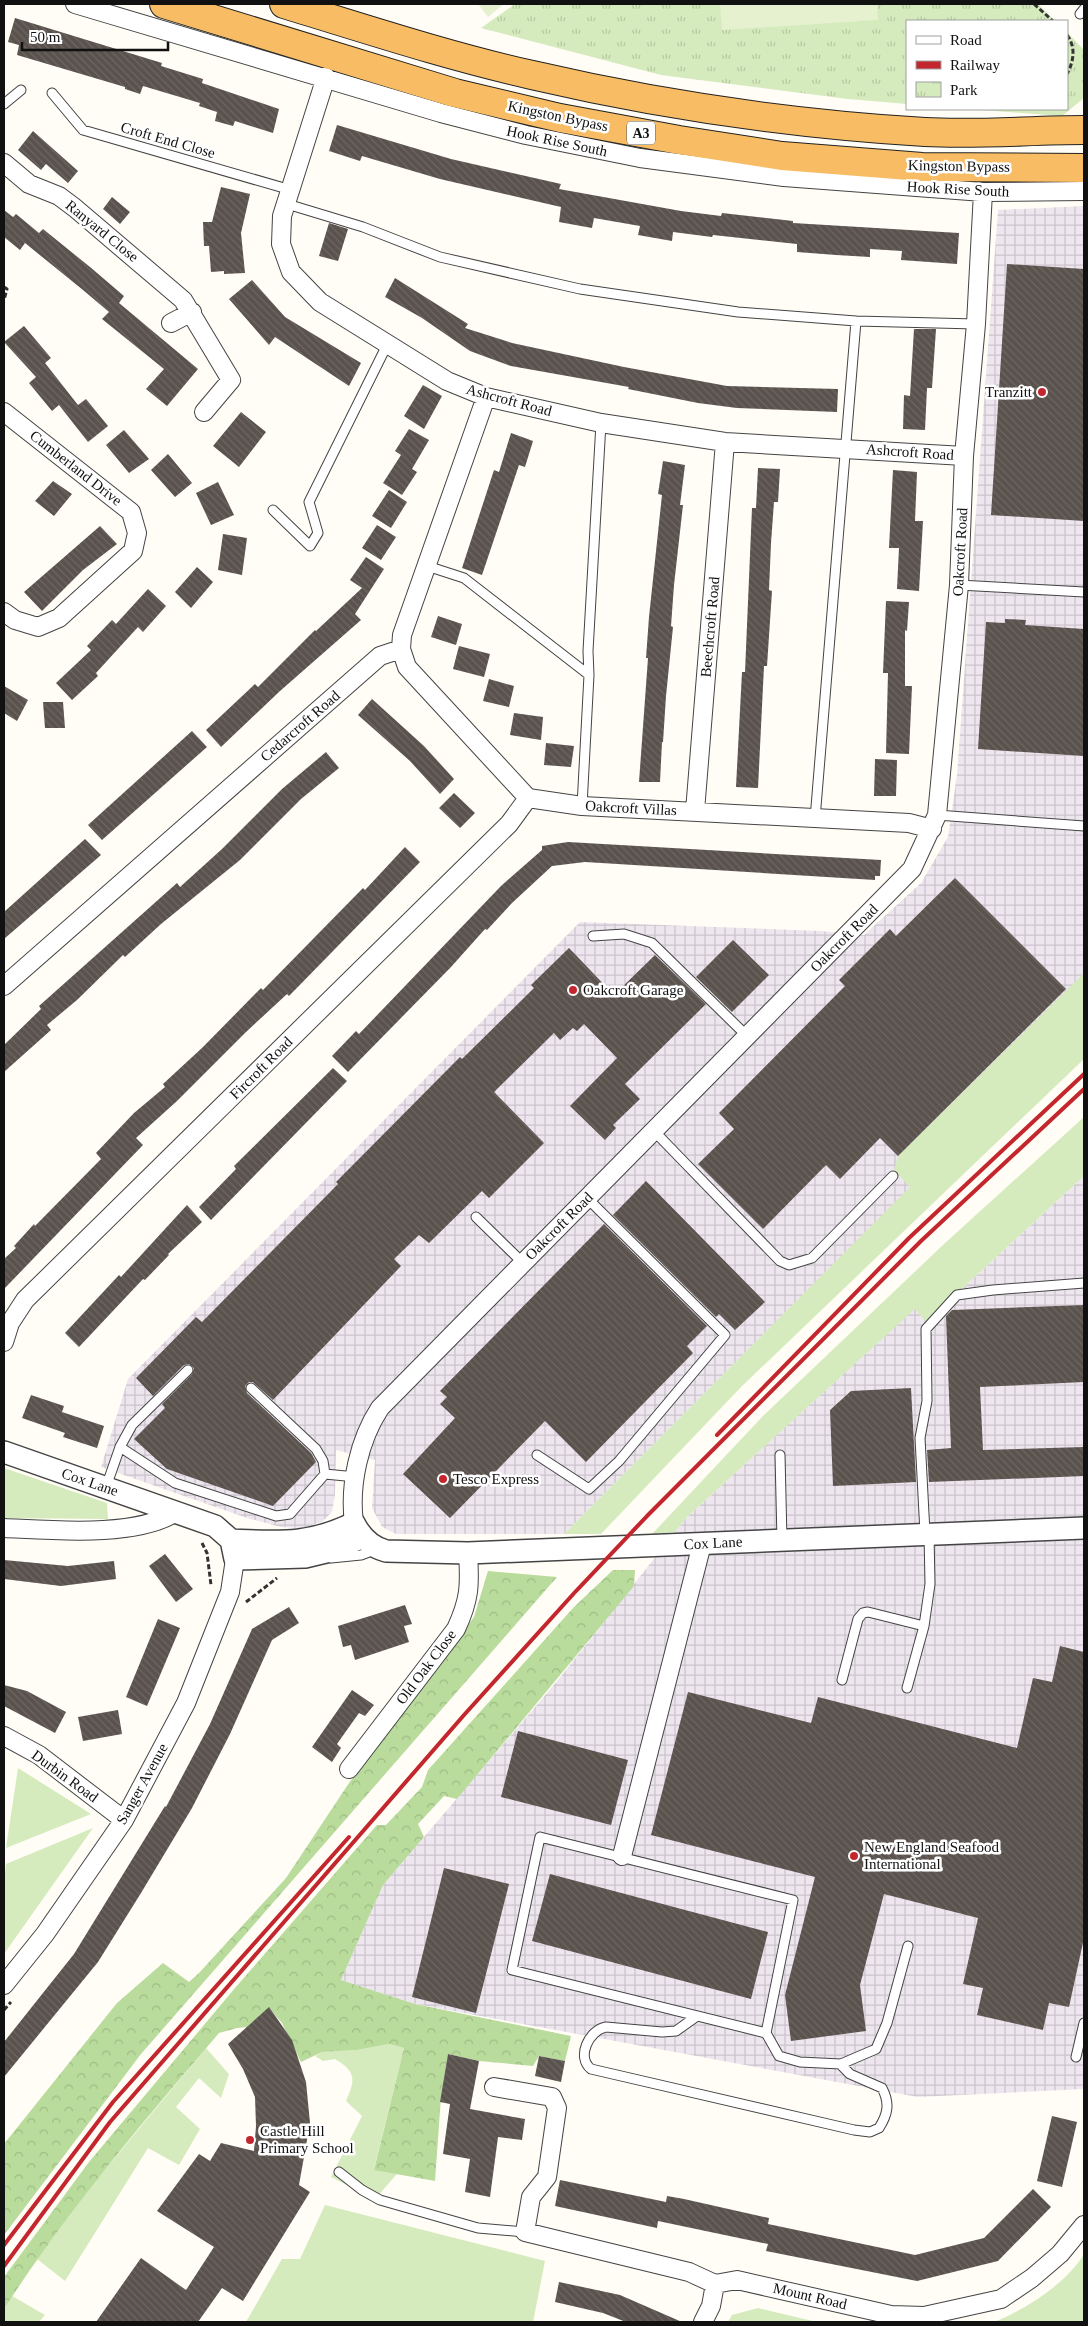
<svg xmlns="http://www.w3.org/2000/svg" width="1088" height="2326" font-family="'Times New Roman',serif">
<defs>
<pattern id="industrial-grid" width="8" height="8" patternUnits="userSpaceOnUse" patternTransform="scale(1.25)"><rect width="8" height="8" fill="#eee6ef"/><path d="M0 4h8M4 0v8" fill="none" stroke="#cbc4cc"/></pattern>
<pattern id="forest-crowns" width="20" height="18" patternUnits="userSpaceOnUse" patternTransform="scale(1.25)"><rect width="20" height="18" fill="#b9dc9c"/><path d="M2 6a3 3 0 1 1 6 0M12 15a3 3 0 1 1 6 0" fill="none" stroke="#9ebc85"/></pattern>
<pattern id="park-tufts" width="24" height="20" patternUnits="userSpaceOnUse" patternTransform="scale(1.25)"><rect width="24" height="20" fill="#d5ebbd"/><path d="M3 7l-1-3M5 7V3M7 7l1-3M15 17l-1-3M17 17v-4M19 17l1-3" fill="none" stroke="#b6c8a1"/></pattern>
<pattern id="building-back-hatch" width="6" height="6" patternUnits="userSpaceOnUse" patternTransform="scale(1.25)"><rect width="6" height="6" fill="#5a524d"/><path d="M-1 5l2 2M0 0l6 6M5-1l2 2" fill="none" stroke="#6d6662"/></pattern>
</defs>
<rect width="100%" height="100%" fill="#fffdf5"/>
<path fill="url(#industrial-grid)" d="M1084 206V1014L564 1534H396L382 1527 372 1508 375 1460 336 1450 335 1494 332 1512 322 1522 302 1528 281 1527 247 1518 101 1467 128 1379 580 922 821 931 864 935 921 883 948 837 957 775 998 210Z
M1084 1176V2089L918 2097 415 2004 341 1980 383 1885 558 1680 687 1517 915 1308 926 1322Z"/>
<path fill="#d5ebbd" d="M1084 973V1059L742 1386 601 1534H564L910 1187 894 1170 898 1156Z
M1084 1117V1176L926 1322 915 1309 687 1517 675 1532 652 1534 763 1416 944 1244Z
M4 1468 107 1503 108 1519 4 1518Z
M18 1768 91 1814 6 1848Z
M93 1828 4 1954V1884L6 1864Z
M389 2044 404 2048 374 2169 397 2174 375 2199 331 2177 362 2116 346 2101C355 2080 357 2072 335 2059L323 2061 315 2056 322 2052 357 2050Z
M206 2048 229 2074 221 2098 199 2078 176 2107 200 2129 179 2165 148 2148 65 2281 37 2259 89 2189Z
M325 2205 545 2261 533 2322H246L282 2259H300Z
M1084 2254V2322H994C1025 2310 1067 2283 1084 2254Z
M12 2296 45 2315 39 2322H4V2309Z
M758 2308 817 2322H728L732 2315Z"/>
<path fill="url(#forest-crowns)" d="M613 1570H635L634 1586 457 1799 444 1796 418 1824 424 1837 383 1885 341 1980 415 2004 571 2036 565 2061 539 2056 533 2066 479 2061 448 2054 441 2097 435 2181 374 2170 404 2048 389 2044 357 2050 322 2052 301 2062 282 2023 269 2008 247 2027 237 2028 219 2033C143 2122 67 2211 4 2309V2277L89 2162 235 1988 377 1825H386L422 1787 428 1770 574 1607Z
M488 1571 557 1577 141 2054 4 2235V2144L117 2003 163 1963 189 1982 199 1973 286 1878 349 1783 474 1617Z"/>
<path fill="url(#park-tufts)" d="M515 4H1038L1055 21H907V104L848 99 661 75 481 28Z
M1067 32 1084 50V98L1062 116 968 109H1067Z"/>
<path fill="#e6f2cf" d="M478 4H504L488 17Z
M720 4H877L878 20 722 30Z"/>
<path fill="url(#building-back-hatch)" d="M15 18 162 63 161 66 203 79 202 83 279 109 273 133 235 121 233 126 215 121 217 112 199 106 200 103 143 86 140 94 125 89V87L17 55 19 45 8 42Z
M337 125 451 159 561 184 559 189 681 211 721 216 722 213 793 221V223L959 233 957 264 901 260 902 251 870 249V257L836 255 797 252V244L713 235 712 237 673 232 672 241 638 235 640 226 594 218 592 228 559 222 561 207 440 179 362 156 360 161 329 151Z
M33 131 78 171 68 183 46 164 41 170 18 150Z
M221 187 250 194 241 233 245 273 224 274V271L211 272 209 246H204L203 222H212Z
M112 197 130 212 120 224 103 209Z
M4 210 13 217 16 214 39 233 43 229 90 267 124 296 119 303 198 369 167 406 146 389 164 369 102 319 109 312 83 290 25 243 20 250 4 237Z
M329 223 348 229 338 261 319 256Z
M1007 264 1084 269V521L991 515Z
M395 278 468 324 465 328 512 343 624 367 727 386 838 389 837 412 737 408 698 403 628 389 629 387 511 366 470 351 422 318 385 297Z
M252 280 285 317 361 363 349 386 275 337 269 345 229 299Z
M24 326 51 358 45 363 78 405 86 399 108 426 88 442 59 405 52 411 29 383 36 377 4 342Z
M914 329H936L932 388H927L925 430 903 429 904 395 910 396Z
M423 385 442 396 424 429 404 416Z
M241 412 266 432 239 467 213 446Z
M409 429 429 440 412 469 417 472 402 495 383 483 401 455 395 451Z
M124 430 149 459 129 473 106 445Z
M511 433 533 441 525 467 519 465 482 575 462 568 494 470 499 472Z
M168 454 192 483 175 497 151 470Z
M663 461 685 465 680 505H683L674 585 671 626 673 627 666 696 663 742H662L660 782H639L648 658H646L649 617 662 495 658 494Z
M758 468 780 469 778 502H774L771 543 769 590 772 591 767 666H764L758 788 736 787 742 672H745L752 508H756Z
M893 470 917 472 915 521H923L919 591 897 589 899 548H889Z
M53 481 72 494 54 516 35 501Z
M218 482 234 515 211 525 196 493Z
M389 490 407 502 391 528 372 516Z
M377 525 396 537 381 560 362 548Z
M100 526 117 544 83 570 42 611 24 592Z
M223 534 247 538 242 575 218 570Z
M366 557 384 569 355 614 361 620 280 691 221 747 206 730 255 684 258 687 315 630 316 631 362 588 350 580Z
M197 567 213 582 191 608 175 592Z
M148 589 166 606 143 632 138 627 96 673 98 676 72 700 56 683 91 650 87 646 112 620 116 624Z
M886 601 909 602 907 631 905 630V686H912L909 754 886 753 888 673H883Z
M438 616 462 624 456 645 431 637Z
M1005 619 1026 620 1025 625 1084 629V756L978 749 986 622 1005 623Z
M459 646 490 654 484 677 453 669Z
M489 679 514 686 509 707 483 701Z
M4 686 28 700 17 721 4 713Z
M372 699 424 746 454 779 440 794 410 761 358 715Z
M43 702H63L65 728H45Z
M514 713 543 717 541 740 510 735Z
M192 731 207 747 102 840 88 825Z
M546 743 574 746 571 767 544 765Z
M326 752 339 768 301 799 240 860 161 924 125 957 123 955 77 1000 47 1025 51 1030 4 1072V1045L41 1009 39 1006 177 883 180 887 222 849 282 789Z
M875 759 897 760 896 796H874Z
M454 793 475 813 460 828 439 808Z
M85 839 101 855 4 939V912Z
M568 842 881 860 880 876H875V880L585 862 552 866 512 903 487 930 485 929 451 967 348 1072 332 1056 356 1031 359 1034 501 886 542 850V846Z
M405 847 420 862 289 996 287 994 246 1032 177 1101 136 1138 143 1145 4 1289V1259L16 1248 14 1246 34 1224 35 1226 101 1159 96 1153 134 1113 165 1087 163 1084 203 1047 261 988 263 990 363 888 365 890Z
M955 878 1066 989 898 1156 880 1138 840 1179 826 1165 763 1229 698 1164 734 1129 719 1113 845 986 839 980 890 929 896 936Z
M733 940 769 975 732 1012 696 977Z
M569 948 614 995 655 955 706 1004 625 1084 640 1099 613 1125 616 1128 605 1140 570 1106 617 1058 584 1024 577 1031 573 1028 560 1040 554 1033 494 1092 544 1143 489 1198 482 1191 429 1243 419 1235 394 1259 401 1266 273 1400 253 1382H249L245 1386 247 1393 311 1453 316 1462 273 1506 167 1469 134 1439 165 1408 162 1404 192 1374 194 1368 189 1364 184 1365 153 1396 136 1378 196 1317 202 1322 338 1184 336 1182 460 1057 462 1059 534 988 531 985Z
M333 1068 347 1081 211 1220 199 1207 236 1169 234 1166Z
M646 1181 765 1302 735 1330 719 1314 716 1317 613 1215Z
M187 1205 202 1222 168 1254 169 1255 145 1280 143 1279 79 1347 65 1333 119 1275 121 1277Z
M604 1224 707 1326 687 1346 693 1353 586 1462 545 1421 450 1518 403 1474 455 1418 440 1404 447 1397 440 1391Z
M1084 1305V1382L980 1387 983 1450 1084 1447V1476L929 1482 927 1450 951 1448 946 1316 952 1310Z
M911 1388 916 1482 833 1486 830 1410 851 1391Z
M31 1395 64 1406 62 1412 104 1426 97 1448 63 1437 65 1433 22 1418Z
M165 1554 193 1589 176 1602 149 1566Z
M4 1560 68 1566 114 1561 116 1579 61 1586 4 1579Z
M405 1605 412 1624 404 1626 409 1642 355 1660 351 1645 343 1647 338 1626Z
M289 1607 299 1623 272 1640 230 1734 192 1808 141 1893 98 1962 4 2077V2042L74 1954 165 1806 166 1807 210 1724 252 1629Z
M158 1619 180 1628 147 1706 126 1697Z
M1060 1646 1084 1652V1938L1069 2007 1049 2003 1043 2030 977 2015 983 1988 963 1984 978 1918 884 1894 860 1985 866 2031 791 2041 785 1995 815 1877 651 1835 688 1692 811 1723 818 1697 1017 1748 1033 1678 1052 1682Z
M4 1685 27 1691 66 1712 55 1733 4 1706Z
M352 1690 374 1705 365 1716 359 1713 337 1744 341 1748 332 1762 312 1747Z
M118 1710 122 1734 83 1741 78 1717Z
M518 1731 628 1760 611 1825 501 1797Z
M444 1868 509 1884 476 2013 412 1997Z
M550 1874 768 1932 751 1999 532 1941Z
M269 2007 292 2040 306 2082 310 2123 299 2185 310 2192 243 2301 222 2288 198 2322H96L141 2258 186 2290 214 2247 157 2211 199 2154 210 2161 221 2143 254 2151 256 2126 255 2097 243 2069 228 2044Z
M448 2054 479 2061 470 2109 525 2119 522 2140 498 2137 490 2197 465 2192 470 2159 443 2154 450 2104 440 2102Z
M539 2056 565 2061 561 2082 535 2076Z
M1052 2116 1077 2122 1062 2187 1037 2181Z
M560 2180 666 2202 667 2196 684 2199 769 2218 768 2224 915 2255 984 2238 1033 2189 1051 2207 998 2261 917 2281 766 2251 768 2244 658 2221 657 2228 555 2206Z
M559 2282 620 2295 682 2322H626L603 2313 555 2302Z"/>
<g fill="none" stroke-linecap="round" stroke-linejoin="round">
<g stroke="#444" stroke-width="11">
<path id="service" d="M1080 14 1084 9
M52 93 83 130 291 190
M4 104 21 90
M287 204 363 227 440 257 580 289 738 312 856 321 976 324
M273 510 310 546 318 533 309 502 387 345
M427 566 464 578 589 675
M959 585 1084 592
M582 806 589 675 588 651 601 423
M937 815 1084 826
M815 819 856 321
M593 936 624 934 652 943 747 1036
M654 1131 780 1261 789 1265 812 1258 893 1176
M476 1217 523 1263
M251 1388 316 1449 323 1461 325 1474
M120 1447 175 1483 276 1516 290 1514 325 1474 356 1477
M537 1455 589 1489 619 1461 725 1335 587 1198
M780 1455 782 1540
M106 1487 120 1447 132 1425 188 1370
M925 1533 920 1438 927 1401 926 1329 957 1295 993 1290 1084 1283
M331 1558 361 1555 377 1549
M842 1680 858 1619 863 1613 868 1612 924 1626
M907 1688 924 1626 930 1584 929 1534
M540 1837 793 1900 766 2033 512 1970Z
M697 2016 676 2031 662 2032 606 2027C589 2030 576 2057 591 2069L854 2130 870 2132 879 2128C888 2114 890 2103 882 2088L850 2074 840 2064
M766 2033 779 2056 800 2062 841 2064 876 2049 887 2023 908 1946
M1076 2057 1084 2023
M339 2172 362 2190 380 2200 478 2228 525 2232"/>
</g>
<g stroke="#444" stroke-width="20">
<path id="minor" d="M75 4 441 113 526 135 640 158 784 177 983 192 1084 191
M326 77 282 216 281 244 291 272 320 302 447 381 486 397 601 423 725 442 964 456
M4 163 29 184 59 196 75 208 183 300 231 380 204 412
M171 323 192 312
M486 397 402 635 401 649 407 667 528 798 582 806 909 823 932 829
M4 412 131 512 137 533 133 551 59 618 38 627 15 620 4 612
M695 811 725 442
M4 986 380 656 401 649
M4 1342 10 1323 25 1300 509 824 528 798
M354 1523C349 1485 359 1440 380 1408L912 869 937 815 959 585 964 456 976 324 983 192
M4 1528C51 1530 136 1538 176 1512
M4 1736 39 1755 124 1820
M349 1769 456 1629C470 1599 470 1585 468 1553
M622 1856 702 1544
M4 1985 45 1934 124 1820 186 1703 230 1592 235 1559
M494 2087 552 2097 557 2108 547 2177 531 2197 525 2232 689 2272 715 2284 737 2280 891 2315 924 2316 1001 2299 1032 2278 1060 2254 1084 2225
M703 2322 711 2306 715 2284"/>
</g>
<g stroke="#444" stroke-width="24">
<path id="tertiary" d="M4 1452 215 1526 231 1540 235 1559 305 1557 330 1551 363 1537
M231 1540C280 1542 309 1545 354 1523 361 1537 371 1547 386 1551L468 1553 1084 1528"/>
</g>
<g stroke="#222" stroke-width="30">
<path id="trunk" d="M164 4 455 93 560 118 679 140 782 156 922 167 1084 168
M284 4C366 29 448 56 532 75 661 105 792 124 925 132 977 135 1031 130 1084 130"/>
</g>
<path stroke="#333" stroke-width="3" stroke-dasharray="5 2.5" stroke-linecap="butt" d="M1034 4 1053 21
M1067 35C1076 47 1074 61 1067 74
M4 287 7 289 4 300
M202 1543 207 1553 211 1585
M246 1602 277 1578
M4 2010 11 2002"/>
<use href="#service" stroke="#fff" stroke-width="9"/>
<use href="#minor" stroke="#fff" stroke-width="18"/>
<use href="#tertiary" stroke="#fff" stroke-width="21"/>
<use href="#trunk" stroke="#f7bc64" stroke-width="28"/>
<path stroke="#c4262e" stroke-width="4" d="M717 1435 909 1238 1084 1074
M4 2245 113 2102 349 1837
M4 2266 110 2122 464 1715 576 1591 647 1516 921 1241 1084 1089"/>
</g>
<g fill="#c4262e" stroke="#fff" stroke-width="2">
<circle cx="1042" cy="392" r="5"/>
<circle cx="573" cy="990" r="5"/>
<circle cx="443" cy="1479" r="5"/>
<circle cx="854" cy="1856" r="5"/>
<circle cx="250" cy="2140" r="5"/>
</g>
<g text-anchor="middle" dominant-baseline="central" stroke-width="5" stroke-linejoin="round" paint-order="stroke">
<rect fill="#fff" stroke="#585858" stroke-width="1" x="627" y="121.5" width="28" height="23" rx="4"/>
<g font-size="14" font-weight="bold" fill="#111">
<text x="641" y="133">A3</text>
</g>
<g font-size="15" fill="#111" stroke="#fff">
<text transform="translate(558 116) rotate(12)">Kingston Bypass</text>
<text transform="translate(168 140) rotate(16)">Croft End Close</text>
<text transform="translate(557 141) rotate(12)">Hook Rise South</text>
<text transform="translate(959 166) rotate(1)">Kingston Bypass</text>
<text transform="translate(958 189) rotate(3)">Hook Rise South</text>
<text transform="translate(102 231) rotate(39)">Ranyard Close</text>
<text transform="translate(509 400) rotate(15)">Ashcroft Road</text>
<text transform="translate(910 452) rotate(4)">Ashcroft Road</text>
<text transform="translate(76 468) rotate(38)">Cumberland Drive</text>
<text transform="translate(960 552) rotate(-87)">Oakcroft Road</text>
<text transform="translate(710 627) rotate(-85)">Beechcroft Road</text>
<text transform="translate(300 726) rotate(-41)">Cedarcroft Road</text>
<text transform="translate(631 808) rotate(3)">Oakcroft Villas</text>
<text transform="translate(844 938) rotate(-45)">Oakcroft Road</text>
<text transform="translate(261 1068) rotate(-45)">Fircroft Road</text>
<text transform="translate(559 1226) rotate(-45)">Oakcroft Road</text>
<text transform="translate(90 1482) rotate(19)">Cox Lane</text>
<text transform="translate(713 1543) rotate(-3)">Cox Lane</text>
<text transform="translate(426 1667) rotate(-53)">Old Oak Close</text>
<text transform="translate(65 1776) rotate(36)">Durbin Road</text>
<text transform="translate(142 1784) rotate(-61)">Sanger Avenue</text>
<text transform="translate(810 2296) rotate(13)">Mount Road</text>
</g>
<g font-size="15" fill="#111" stroke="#fff" text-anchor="start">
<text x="1032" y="392" text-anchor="end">Tranzitt</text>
<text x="583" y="990">Oakcroft Garage</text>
<text x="453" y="1479">Tesco Express</text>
<text x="864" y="1847">New England Seafood<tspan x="864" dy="17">International</tspan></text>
<text x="260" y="2131">Castle Hill<tspan x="260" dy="17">Primary School</tspan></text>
</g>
</g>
<rect width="1088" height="2326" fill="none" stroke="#111111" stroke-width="10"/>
<rect x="906" y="20" width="162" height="90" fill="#ffffff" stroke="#a0a0a0"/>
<rect x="916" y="36" width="25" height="8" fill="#ffffff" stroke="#a0a0a0"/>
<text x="950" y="45" font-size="15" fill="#111111">Road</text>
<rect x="916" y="61" width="25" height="8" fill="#c4262e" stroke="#a0a0a0"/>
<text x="950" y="70" font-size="15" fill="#111111">Railway</text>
<rect x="916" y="82" width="25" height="15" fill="url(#park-tufts)" stroke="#a0a0a0"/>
<text x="950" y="95" font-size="15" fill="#111111">Park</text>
<path d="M22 42v8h146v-8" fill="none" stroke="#111111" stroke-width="2.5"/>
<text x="30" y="42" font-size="15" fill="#111111" stroke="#ffffff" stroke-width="4" paint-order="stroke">50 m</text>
</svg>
